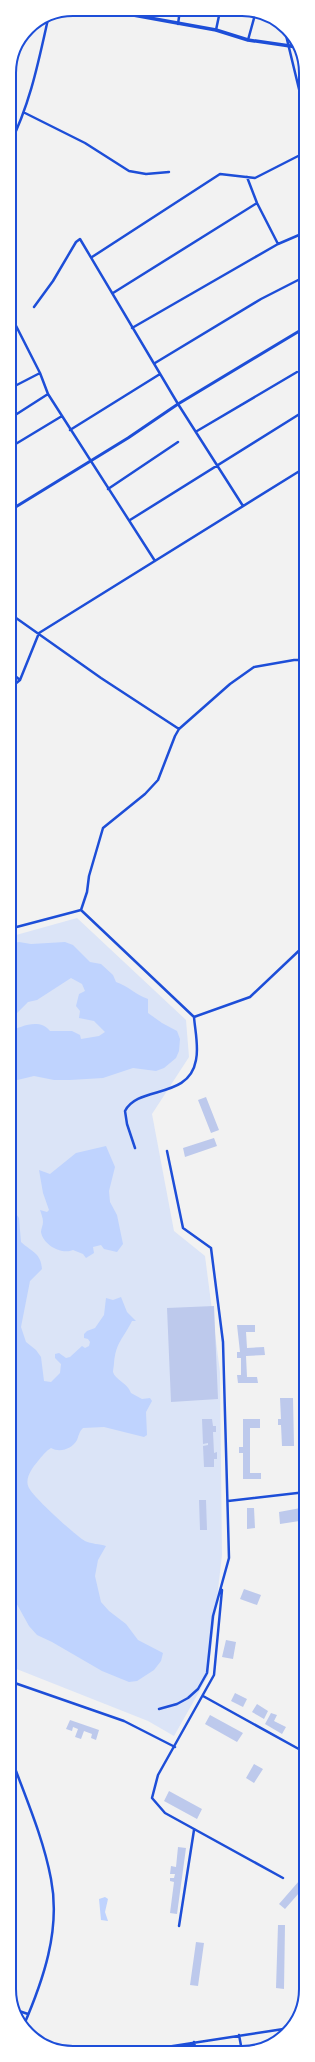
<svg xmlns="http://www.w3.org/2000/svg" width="315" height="2062" font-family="'PT Sans Narrow',sans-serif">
<rect width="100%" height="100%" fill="#f2f2f2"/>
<path fill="#dbe4f7" d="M77 918 186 1020 189 1057 152 1114 174 1231 205 1256 220 1372 222 1555 208 1676 174 1736 148 1721 9 1666V937Z"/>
<path fill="#bfd3fe" d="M19 942 31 944 65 942 73 945 90 962 101 964 113 975 116 982C128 986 136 995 148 999V1013L162 1023 177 1031 180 1039 179 1051 176 1058 164 1068 156 1071 133 1068 103 1078 70 1080H54L34 1076 9 1082V1032C21 1026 40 1018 50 1031H72L80 1035 81 1039 99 1036 105 1032 94 1021 79 1018 80 1011 76 1006 79 994 85 991 82 984 71 978 37 1000 28 1002 16 1014 9 1018V944Z
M9 1145 15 1152 14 1164 9 1170Z
M106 1146 115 1167 109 1191 110 1202 117 1215 123 1244 117 1252 104 1249 101 1245 93 1247 94 1253 86 1258 83 1254 73 1250C62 1255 43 1245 41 1232 41 1229 43 1225 43 1222 43 1218 41 1213 40 1210L47 1212 49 1210 43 1193 39 1170 50 1174 76 1153Z
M9 1204 19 1218 21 1242C32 1252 41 1253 42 1269L30 1281 21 1327 26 1342 36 1350 41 1357 44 1381 51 1382 60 1373 61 1364 55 1358V1354L59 1353 66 1358 70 1357 82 1346 85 1348 89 1346 90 1342 88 1339 84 1338V1334L87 1331 95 1328 104 1315 106 1298 113 1300 121 1297 127 1312 136 1321H132C123 1339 116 1342 114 1363 114 1365 113 1370 113 1372 115 1380 127 1382 131 1393L142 1399 150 1398 152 1401 146 1412 147 1435 144 1437 104 1427 83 1428C79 1432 79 1435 77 1440 72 1449 60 1453 51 1448 46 1451 42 1456 38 1461 32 1468 24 1479 29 1488 34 1498 76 1536 85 1541 91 1544 100 1544 106 1546L98 1560 95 1576 101 1602 109 1611 126 1624 138 1640 163 1653 161 1661 154 1670 137 1681 129 1682 102 1671 52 1642 37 1635 29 1626 9 1590Z
M105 1897 108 1899 105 1912 108 1921 101 1920 99 1899Z"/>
<path fill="#bdc9ec" d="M206 1097 219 1130 211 1133 198 1100Z
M214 1138 217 1146 185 1157 183 1148Z
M214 1306 218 1399 171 1402 167 1308Z
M237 1325H255V1332H246L247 1348 264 1347 265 1355 246 1356 247 1377H257L258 1383H238L237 1375H241V1358H237V1352H240Z
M280 1398H293L294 1446H282L281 1425H278V1419H281Z
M202 1419H212L213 1426H216V1432H213L214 1453 217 1452V1459H214V1467H204L203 1446 208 1445V1443L203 1444Z
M243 1419H260V1428H250V1473H261V1479H243V1453H239V1447H243Z
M199 1500H206L207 1530H200Z
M306 1507V1520L280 1524 279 1512Z
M247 1508H254L255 1528 247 1529Z
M244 1589 261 1595 257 1605 240 1599Z
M226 1640 236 1642 233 1659 222 1657Z
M235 1693 247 1699 243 1707 231 1701Z
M257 1704 268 1711 264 1719 252 1712Z
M271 1713 277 1715 274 1721 286 1727 282 1734 265 1724Z
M210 1715 243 1733 237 1742 205 1724Z
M70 1720 99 1730 96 1740 91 1738 92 1734 84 1731 81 1739 75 1737 78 1729 73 1727 72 1731 66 1729Z
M254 1764 263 1769 254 1783 246 1778Z
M169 1791 202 1809 197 1819 164 1801Z
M178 1847 186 1848 177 1914 170 1913 174 1882 170 1881V1878H174L175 1874H170L171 1866 176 1867Z
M306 1873V1885L285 1909 279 1904Z
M278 1925H285L284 1989 276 1988Z
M196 1942 204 1943 198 1986 190 1985Z"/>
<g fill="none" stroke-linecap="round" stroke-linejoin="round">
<path stroke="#1d4ed8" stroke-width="2.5" d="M140 16 141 10
M178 24 180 10
M284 27 306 118
M216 30 220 11
M248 40 256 11
M25 113 85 143 129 171 146 174 169 172
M9 146C30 104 38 64 48 19
M247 177 257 203 278 244
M92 257 220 174 255 178 306 152
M113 293 257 203
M34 307 53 281 76 242 80 239 178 404 243 506
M9 312 40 373 48 394 155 561
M132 328 278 244 306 232
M155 363 261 299 306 276
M9 389 40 373
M9 419 48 394
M70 430 160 374
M197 431 297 372
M9 448 62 416
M108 489 178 442
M130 520 306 410
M9 613 101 678 179 729
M9 671 20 680
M9 689 20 680 39 633 306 467
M306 693V696
M81 910 87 892 89 876 103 828 145 794 158 780 175 736 179 729 230 684 254 667 294 660H306
M9 929 81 910 194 1017 250 997 306 944
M135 1148 127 1124 125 1111C138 1085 189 1100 196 1060 199 1047 195 1030 194 1017
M228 1501 306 1492
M222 1590 214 1675 158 1775 152 1798 165 1813 283 1878
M9 1681 124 1721 175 1747
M203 1696 306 1753
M159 1709 177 1704 188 1698 198 1689 207 1673 213 1616 229 1558 223 1342 211 1248 183 1228 167 1151
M9 1752C24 1794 43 1836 51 1879 61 1930 43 1981 23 2027
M179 1926 194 1830
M16 2010 28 2014
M239 2035 242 2051
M194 2042 196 2052
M134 2052 290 2028"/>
<path stroke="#1d4ed8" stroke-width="3" d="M9 511 128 438 178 404 306 327"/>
<path stroke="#1d4ed8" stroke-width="3.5" d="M100 9 216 30 248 40 297 47"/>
<path stroke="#1d4ed8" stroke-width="4.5" d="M234 2053 254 2050"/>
</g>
<path d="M0 0H315V2062H0ZM73 16H242A57 57 0 0 1 299 73V1989A57 57 0 0 1 242 2046H73A57 57 0 0 1 16 1989V73A57 57 0 0 1 73 16Z" fill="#fff" fill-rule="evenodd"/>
<path fill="none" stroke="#1d4ed8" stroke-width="2" d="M73 16H242A57 57 0 0 1 299 73V1989A57 57 0 0 1 242 2046H73A57 57 0 0 1 16 1989V73A57 57 0 0 1 73 16Z"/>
</svg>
